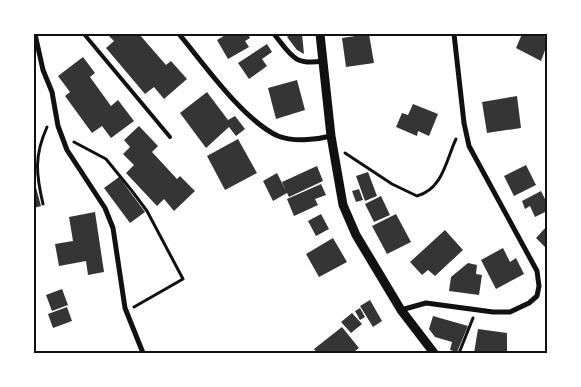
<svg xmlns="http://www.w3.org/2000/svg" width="581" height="387" font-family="'Asap Condensed',sans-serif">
<rect width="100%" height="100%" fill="#fff"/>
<path fill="#353535" d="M107 34H139L166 65 171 61 187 79 164 99 154 87 145 94 106 48 114 41Z
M227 34H248L250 38 245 41 249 47 228 59 217 40Z
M291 34H302L304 54 297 50 287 37Z
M369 34 374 63 346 67 342 38Z
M522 34H541L547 38V45L541 61 516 48Z
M267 44 272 52 262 59 267 66 249 79 238 63Z
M83 57 95 73 90 77 111 106 118 100 134 121 111 138 102 126 92 133 65 96 70 92 58 76Z
M297 80 305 110 276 119 268 88Z
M207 92 228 120 235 116 245 129 236 136 229 127 206 148 180 113Z
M517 96 521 128 487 133 482 102Z
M413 104 438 114 429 136 418 131 417 136 396 127 402 113 408 115Z
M139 126 158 146 152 152 177 179 180 176 195 191 174 211 164 199 157 206 126 173 134 165 123 154 130 147 124 140Z
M238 139 257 173 225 190 207 156Z
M526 165 536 185 514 196 504 176Z
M317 166 323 181 289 197 287 193 273 201 263 181 277 173 286 191 282 182Z
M368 172 377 196 365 201 356 176Z
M119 177 145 212 130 223 104 188Z
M34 180 41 206 34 208Z
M321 184 326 195 315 199 318 205 294 216 287 199Z
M359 189 363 200 356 202 352 191Z
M541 191 547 203V211L535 217 530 206 525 209 522 201Z
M381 196 390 215 374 222 365 204Z
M95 212 104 272 88 275 86 261 59 266 55 244 73 241 69 217Z
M321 214 329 229 316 236 308 221Z
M396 214 411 242 387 254 372 226Z
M547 226V249L536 238Z
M445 230 463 250 435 276 428 270 422 275 410 262Z
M333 238 347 262 319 277 306 254Z
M503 248 510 262 516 258 524 274 496 289 481 260Z
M468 263 477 265 476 274 482 275 479 295 449 291 451 277Z
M62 289 68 305 52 311 46 295Z
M370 300 382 321 373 327 360 306Z
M67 307 72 321 53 328 48 314Z
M360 308 365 317 360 320 355 311Z
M352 313 362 324 351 333 341 322Z
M433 316 468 326 457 352 450 350 452 342 435 337 429 329Z
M342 327 359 348 352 353H317L314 349Z
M478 329 507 333V353H474Z"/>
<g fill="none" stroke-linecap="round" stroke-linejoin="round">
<path stroke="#111" stroke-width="3" d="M74 142 106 159 132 191 147 211 183 279 134 307
M345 153 392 184 417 196C443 189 446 160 456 139
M43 204C36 174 34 156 47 127
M459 353 473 318"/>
<path stroke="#111" stroke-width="4" d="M84 34 170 137"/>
<path stroke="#111" stroke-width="5" d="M35 34 43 70 52 92 58 126 67 150 105 208 113 228 125 308 143 353
M179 34C204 64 243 120 278 136 293 142 316 140 331 136
M274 34C291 55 294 66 323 61
M401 310 426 303 493 312H510L529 303 537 296 539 286 537 271 469 146 464 123 454 34"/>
<path stroke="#111" stroke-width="9" d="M320 34 331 136 343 205 356 235 401 310 434 353"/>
</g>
<rect width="581" height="387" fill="none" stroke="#ffffff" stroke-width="70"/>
<rect x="35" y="35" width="511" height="317" fill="none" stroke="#111" stroke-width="2"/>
</svg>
